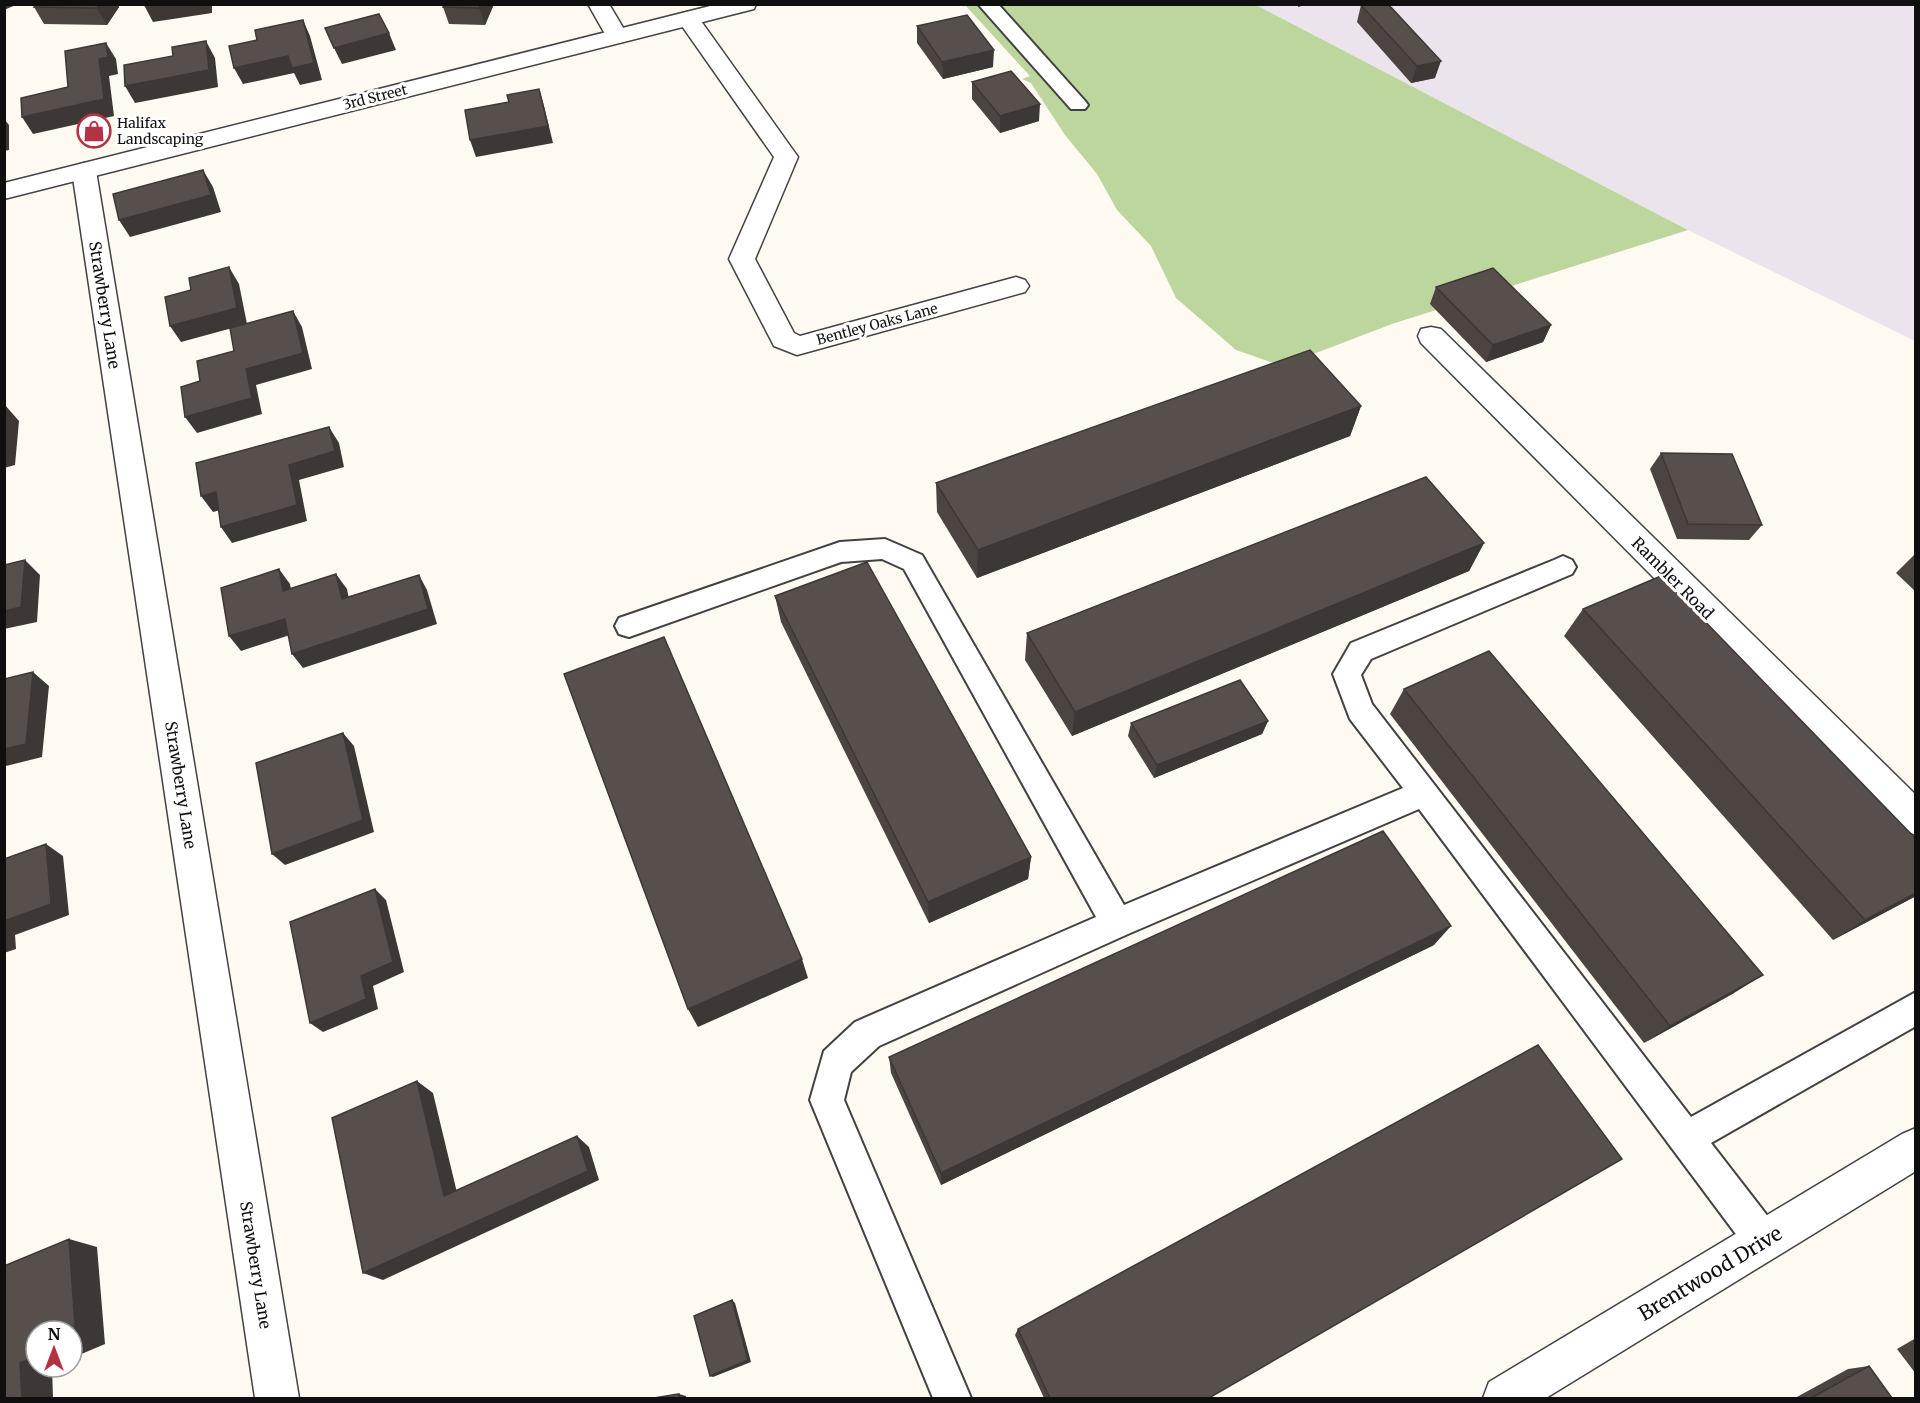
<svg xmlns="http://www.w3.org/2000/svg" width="1920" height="1403" font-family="Merriweather,serif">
<rect width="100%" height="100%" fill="#fefaf2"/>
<path fill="#ebe4ec" d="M1256 5H1915V341L1688 230Z"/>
<path fill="#bdd69e" d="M965 5H1256L1688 230 1392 324 1282 366 1236 350 1176 298 1151 246 1117 210 1097 174 1065 135 1031 83 1022 79 1030 76Z"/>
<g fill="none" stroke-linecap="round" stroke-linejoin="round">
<g stroke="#424242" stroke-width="4">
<path id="service" d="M978 4H998L1085 101 1088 105 1085 109H1071Z
M885 539 922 555 1124 905 1403 788 1350 719 1333 674 1351 643 1554 560 1563 556 1572 560 1576 567 1572 574 1371 659 1361 675 1372 704 1691 1117 1916 992V1026L1711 1143 1776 1227 1781 1240 1776 1253 1763 1258 1750 1253 1419 809 1128 934 879 1046 851 1072 844 1100 971 1398H933L810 1100 824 1051 855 1022 1096 917 904 569 882 559 841 562 629 637 619 634 615 626 619 618 840 542Z"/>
</g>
<g stroke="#424242" stroke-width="3">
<path id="minor" d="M588 4H609L628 36 625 41 617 43 609 41Z
M688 12 696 14 798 157 755 259 794 333 800 336 1016 277 1025 280 1029 286 1025 292 797 355 774 346 729 259 774 157 677 19 680 14Z
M84 163 93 166 96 171 299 1398H255L72 171 75 166Z
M1431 327 1441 329 1916 795V835L1904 830 1421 343 1418 336 1421 329Z"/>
</g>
<g stroke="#424242" stroke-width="3">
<path id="tertiary" d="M718 4H756L754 9 4 199V183Z
M1916 1128V1171L1546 1398H1483L1489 1382 1902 1134Z"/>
</g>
<use href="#service" fill="#fff" fill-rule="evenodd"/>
<use href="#minor" fill="#fff" fill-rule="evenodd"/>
<use href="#tertiary" fill="#fff" fill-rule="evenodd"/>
</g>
<path fill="#4b4441" d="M36 4H118L119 7 107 25 44 24 34 7Z
M444 4H494L485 25 449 24 443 7Z
M1361 5 1435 78 1411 83 1357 22Z
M917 26 993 67 943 79 917 43Z
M972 82 1039 121 1000 133 972 99Z
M1436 287 1551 325 1543 342 1486 362 1430 304Z
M1361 406 1350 436 977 578 937 512 936 483Z
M1661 453 1762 525 1749 540 1677 539 1650 469Z
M1484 543 1469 571 1072 736 1025 660 1027 633Z
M1916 553V592L1896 573Z
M775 596 1031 857 1028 879 929 923 781 622Z
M1583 609 1916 896 1833 940 1564 636Z
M1404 689 1734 993 1644 1043 1390 714Z
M1268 721 1262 734 1154 778 1128 736 1131 723Z
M1434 945 941 1185 891 1073 889 1057Z
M1018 1329 1209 1398H1044L1015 1335Z
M1916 1338V1374L1897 1349Z
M1869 1366 1892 1398H1795L1848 1369Z"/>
<path fill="#3d3735" d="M4 4H18L4 10Z
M99 4H118L119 7 107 25 97 8Z
M212 4V13L153 22 144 5Z
M481 4H494L485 25 479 8Z
M1298 4H1308L1298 7Z
M303 20 310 36 322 80 300 85 294 73 243 84 234 68Z
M389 33 396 50 342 64 334 48Z
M206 41 215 58 218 87 135 103 125 86Z
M106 43 116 59 118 74 109 76 114 116 33 134 22 117 104 99 99 59Z
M994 50 993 67 943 79 942 62Z
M1441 61 1435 78 1411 83 1417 66Z
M539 89 544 106 553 143 476 157 470 140Z
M1040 104 1039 121 1000 133V116Z
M4 119 9 125V150L4 151Z
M203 170 213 187 221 212 130 237 119 220Z
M229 267 239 284 247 324 181 342 170 326Z
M293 311 302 327 312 369 256 385 262 414 197 433 185 417 246 369Z
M1551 325 1543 342 1486 362 1493 345Z
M5 405 19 421 15 465 4 468Z
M1361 406 1350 436 977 578 978 550Z
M329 427 339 443 344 467 299 480 307 521 232 543 221 527Z
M216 492 228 508 213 512 201 496Z
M1484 543 1469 571 1072 736 1075 712Z
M25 560 40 575 37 622 4 629V611Z
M279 569 290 584 294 605 283 591Z
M336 574 347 589 352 614 342 599Z
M419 575 427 590 437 624 303 668 292 654Z
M285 619 296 633 241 651 229 636Z
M33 672 49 686 42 757 6 766 4 765V749Z
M1268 721 1262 734 1154 778 1157 765Z
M343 733 354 746 374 832 285 865 272 854Z
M46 844 63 856 69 915 15 935 16 949 4 953V921Z
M1031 857 1028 879 929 923 928 902Z
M375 889 386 900 404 972 373 986 378 1009 323 1032 310 1023 361 976Z
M1916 893V896L1833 940 1865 920Z
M1451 926 1434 945 941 1185V1173Z
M802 959 808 978 698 1027 688 1009Z
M1763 975 1734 993 1644 1043 1670 1026Z
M417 1081 433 1093 460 1205 444 1196Z
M577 1136 589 1147 599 1180 383 1280 363 1273Z
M69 1239 97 1247 105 1344 72 1358Z
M732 1300 735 1303 751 1362 713 1377 710 1376Z
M36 1356V1367H52L53 1398H22L20 1363Z
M679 1394 686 1396V1398H679Z"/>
<path fill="#574f4c" stroke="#3d3735" stroke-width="1.5" d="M36 4H99L97 8 34 7Z
M444 4H481L479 8 443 7Z
M1364 4H1388L1441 61 1417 66 1361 5Z
M379 14 389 33 334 48 325 28Z
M967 15 994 50 942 62 917 26Z
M303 20 314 63 292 68 288 56 234 68 229 46 257 40 255 30Z
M206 41 209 70 125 86 124 65 173 56 172 47Z
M106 43 108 57 99 59 104 99 22 117 21 98 68 87 65 51Z
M1011 71 1040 104 1000 116 972 82Z
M539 89 548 126 470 140 465 110 509 102 507 95Z
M203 170 211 195 119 220 113 194Z
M229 267 237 308 170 326 165 297 191 290 189 278Z
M1493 268 1551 325 1493 345 1436 287Z
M293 311 303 353 246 369 252 398 185 417 181 387 200 381 197 361 234 351 230 328Z
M1310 350 1361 406 978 550 936 483Z
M329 427 335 451 289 465 297 505 221 527 216 492 201 496 196 463Z
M1661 453 1732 454 1762 525 1688 524Z
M1426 477 1484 543 1075 712 1027 633Z
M25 560 21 607 4 611V565Z
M867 562 1031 857 928 902 775 596Z
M279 569 283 591 336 574 342 599 419 575 428 609 292 654 285 619 229 636 221 588Z
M1661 576 1916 839V893L1865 920 1583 609Z
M664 637 802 959 688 1009 564 674Z
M1489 651 1763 975 1670 1026 1404 689Z
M33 672 26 744 4 749V679Z
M1240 680 1268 721 1157 765 1131 723Z
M343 733 363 820 272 854 256 763Z
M1383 831 1451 926 941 1173 889 1057Z
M46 844 51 904 4 921V859Z
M375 889 393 962 361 976 366 999 310 1023 290 922Z
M1538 1045 1622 1159 1209 1398H1050L1018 1329Z
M417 1081 444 1196 577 1136 588 1171 363 1273 332 1118Z
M69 1239 76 1340 72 1341V1331H36V1356L20 1363 22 1398H4V1266Z
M732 1300 748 1360 710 1376 694 1316Z
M1869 1366 1892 1398H1811Z
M679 1394V1398H654Z"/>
<defs>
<g id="shop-ring" transform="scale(1.725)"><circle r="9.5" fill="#fff" stroke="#b43246" stroke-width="1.5"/><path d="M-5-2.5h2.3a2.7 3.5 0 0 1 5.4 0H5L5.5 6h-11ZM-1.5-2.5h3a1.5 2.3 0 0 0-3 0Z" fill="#b43246"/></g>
</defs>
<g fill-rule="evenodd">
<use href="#shop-ring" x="94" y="131"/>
</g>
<g text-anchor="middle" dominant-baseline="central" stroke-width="6" stroke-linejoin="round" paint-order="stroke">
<g font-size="14" fill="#0f0f0f" stroke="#fff">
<text transform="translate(375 97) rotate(-14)">3rd Street</text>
<text transform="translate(877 324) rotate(-15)">Bentley Oaks Lane</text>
</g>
<g font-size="14" fill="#0f0f0f" stroke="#fff" text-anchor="start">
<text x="117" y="123">Halifax<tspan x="117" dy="16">Landscaping</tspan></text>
</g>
<g font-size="16" fill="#0f0f0f" stroke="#fff">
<text transform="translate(105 305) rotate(81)">Strawberry Lane</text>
<text transform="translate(1673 578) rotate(45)">Rambler Road</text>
<text transform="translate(181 785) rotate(81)">Strawberry Lane</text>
<text transform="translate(256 1265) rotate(81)">Strawberry Lane</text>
</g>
<g font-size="20" fill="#0f0f0f" stroke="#fff">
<text transform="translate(1710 1273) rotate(-31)">Brentwood Drive</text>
</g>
</g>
<rect width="1920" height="1403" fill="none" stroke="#0f0f0f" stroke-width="12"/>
<g transform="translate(54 1349)"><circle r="28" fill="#ffffff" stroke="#9f9f9f" stroke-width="1.5"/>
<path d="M0-4.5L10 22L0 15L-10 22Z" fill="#b43246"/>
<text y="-9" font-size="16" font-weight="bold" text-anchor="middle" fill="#0f0f0f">N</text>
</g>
</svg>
